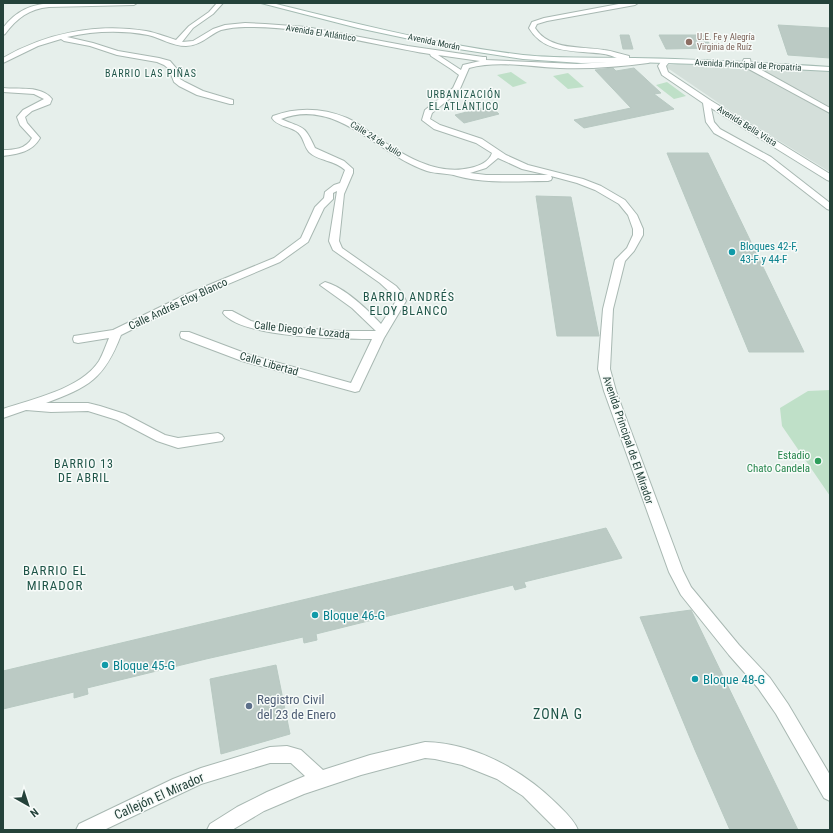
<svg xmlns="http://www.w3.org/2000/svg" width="833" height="833" font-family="'Roboto Condensed',sans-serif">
<rect width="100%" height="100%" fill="#e6efeb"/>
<path fill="#d4dfda" d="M678 64 830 71V172L726 108 666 67 668 65Z"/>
<path fill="#bfe0c8" d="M511 72 527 83 513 87 497 75Z
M568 73 584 87 568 89 553 76Z
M667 82 686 96 674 99 656 85Z
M830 390V496L782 426 780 408 808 391Z"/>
<path fill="#bbcac4" stroke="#b8c9c2" d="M778 25 830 28V58L788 55Z
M620 35H629L633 49H623Z
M659 35H704L712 48 666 49Z
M613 68 616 71 634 68 661 93 654 94 674 109 584 128 574 120 631 108 595 70Z
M490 106 499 114 464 123 455 115Z
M667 153H708L804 352H749Z
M536 196 571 197 599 336H557Z
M606 528 622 558 524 582 526 587 515 590 513 585 316 634 317 640 304 643 303 637 206 659 87 688 88 694 74 698V692L3 709V671Z
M691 610 754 740 798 830H730L695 750 640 617Z
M276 665 290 734 221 754 210 679Z"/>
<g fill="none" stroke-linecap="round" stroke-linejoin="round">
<g stroke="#a8b8b2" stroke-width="2">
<path id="street" d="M53 3H137L134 5 49 7C29 9 17 18 5 34L3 35V28C16 11 31 4 53 3Z
M217 3H223L213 14 193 28 182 42 193 41 213 29 225 25 245 23 265 24 306 27 408 46 483 57H486V60L577 64 651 59 652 61 648 63C619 67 589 69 560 68 530 67 498 60 469 68L459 91 432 113 430 119 440 125 482 139 506 155 528 165 583 179 601 186 625 200 637 215 643 229V235L634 251 625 261 613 309 610 369 616 391 683 571 691 587 739 645 770 678 788 704 830 775V801L824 798 776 714 758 688 729 655 681 595 669 572 604 391 598 369 603 309 615 260 627 248 633 235V229L628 215 619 204 595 190 577 183 551 176 552 178 551 180 548 181C518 181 486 184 457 176 449 173 437 174 427 171 378 155 337 97 281 119 304 129 304 124 315 148L344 161 353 169V173L344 194 339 241 342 248 396 286 402 293 406 301 384 338 359 391 355 392 242 361 181 338 180 335 181 332H189L250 355 351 383 372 339C342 339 241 338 223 313L224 311H232L251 321 270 326 341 331H376L352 308 320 285 325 282C344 287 368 310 381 324L396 301 394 296 380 283 333 250 329 241 337 191 333 193V199L324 208 308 242 280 262 195 298 121 335C104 379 89 387 46 403H88L100 406 125 414 165 435 178 438 218 433 222 435 224 438 222 441 178 448 157 441 117 420 88 411 51 412 26 410 3 418V409C32 399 81 389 99 361 103 354 106 345 109 338L78 343 74 342 73 339 74 336 113 330 187 294 274 258 301 238 315 207 324 198 325 192 334 185 340 183 345 170C335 160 318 161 309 152 303 145 304 136 296 131 288 126 277 126 272 118L273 116C297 107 323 108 347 118 358 123 366 130 375 136 403 155 436 176 470 168 479 166 489 162 492 153L476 143 434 129 422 120 425 110 453 88 459 75 451 69 431 56 430 54C369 44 307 26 245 27 237 27 229 28 221 30 209 35 200 46 186 46 172 46 161 38 148 35 122 30 93 31 67 37L93 43 118 51 159 58 170 61 176 68 180 79 185 82 203 91 233 100V104H230L197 95 179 86 174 82 169 69 164 65 157 62 117 55 90 46 64 41 61 39 38 46 3 63V58C46 33 97 23 146 31 157 33 166 37 176 40L189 26 209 12ZM438 55 480 61 463 65 461 70ZM498 158 522 169 548 175H486L470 173 486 168Z
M624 3H638L635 5 547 21 537 24 535 28C550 51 581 46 604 50 613 51 620 54 629 56V60C621 61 612 55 604 54 577 50 545 55 529 28L532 22 544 18Z
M663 59H666L670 61 666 66 668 72 710 100 830 174V181L827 180 711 108 714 122 720 129 771 157 830 203V210L827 209 765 161 714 133 706 122 703 103 662 75 658 66Z
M744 59H750L751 64 830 108V113L745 67 743 61Z
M3 88C19 90 41 85 52 99L50 104 32 111 25 117 27 123 40 138C32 152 18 154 3 156V150C14 150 26 149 32 138L20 125 17 117 23 110 44 99 34 94 3 92Z
M425 742C474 743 523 770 557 804 565 812 574 820 578 830H557L523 796 497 779 462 765 435 759 425 758 361 775 304 794 264 811 232 830H207L210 824 237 807 267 792 305 776 291 763H270L201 784 104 830H76L79 824 173 779 201 768 270 747 287 746 301 750 323 770 370 755Z"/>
</g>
<g stroke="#a4bbb3" stroke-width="2">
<path id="secondary" d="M261 3H272C355 23 438 45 523 55 560 59 597 57 634 58 699 59 765 63 830 67V71L697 64 633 62 581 63 523 59 452 48 358 28Z"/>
</g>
<use href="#street" fill="#fff" fill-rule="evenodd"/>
<use href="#secondary" fill="#fff" fill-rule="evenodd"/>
</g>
<circle fill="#8d6e63" stroke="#f7fbf9" stroke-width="1.5" cx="689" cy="42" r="4"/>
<g fill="#0f9aa8" stroke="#f7fbf9" stroke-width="1.5">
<circle cx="732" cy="252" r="4"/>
<circle cx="315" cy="615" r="4"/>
<circle cx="105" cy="665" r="4"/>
<circle cx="695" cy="679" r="4"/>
</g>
<circle fill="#2e9e5b" stroke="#f7fbf9" stroke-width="1.5" cx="818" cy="461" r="4"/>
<circle fill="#5c6f8a" stroke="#f7fbf9" stroke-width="1.5" cx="249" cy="706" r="4"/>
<g text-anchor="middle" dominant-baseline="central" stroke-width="3" stroke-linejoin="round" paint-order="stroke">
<g font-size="9" fill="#24423a" stroke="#f7fbf9">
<text transform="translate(321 33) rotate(9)">Avenida El Atlántico</text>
<text transform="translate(434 42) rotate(12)">Avenida Morán</text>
<text transform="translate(748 65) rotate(3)">Avenida Principal de Propatria</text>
<text transform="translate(747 126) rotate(32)">Avenida Bella Vista</text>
<text transform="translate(376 139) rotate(32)">Calle 24 de Julio</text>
</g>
<g font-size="9" fill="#785e54" stroke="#f7fbf9" text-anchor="start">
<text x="697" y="37">U.E. Fe y Alegría<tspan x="697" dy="10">Virginia de Ruíz</tspan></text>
</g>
<g font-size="10" letter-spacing="1" fill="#1f5548" stroke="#f7fbf9">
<text x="151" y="73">BARRIO LAS PIÑAS</text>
<text x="464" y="94">URBANIZACIÓN<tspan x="464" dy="12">EL ATLÁNTICO</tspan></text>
</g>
<g font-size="11" fill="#0d838f" stroke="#f7fbf9" text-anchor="start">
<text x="740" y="246">Bloques 42-F,<tspan x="740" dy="13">43-F y 44-F</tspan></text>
</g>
<g font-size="11" fill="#24423a" stroke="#f7fbf9">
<text transform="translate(178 304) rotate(-25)">Calle Andrés Eloy Blanco</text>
<text transform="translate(302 330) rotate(6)">Calle Diego de Lozada</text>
<text transform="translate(269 364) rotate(16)">Calle Libertad</text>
<text transform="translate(628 440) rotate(71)">Avenida Principal de El Mirador</text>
</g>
<g font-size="11" fill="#27864d" stroke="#f7fbf9" text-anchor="end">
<text x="810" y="455">Estadio<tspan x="810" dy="13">Chato Candela</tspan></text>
</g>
<g font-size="12" letter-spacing="1" fill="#1f5548" stroke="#f7fbf9">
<text x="409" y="297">BARRIO ANDRÉS<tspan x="409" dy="14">ELOY BLANCO</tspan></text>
<text x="84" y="464">BARRIO 13<tspan x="84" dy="14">DE ABRIL</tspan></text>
</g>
<g font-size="13" letter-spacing="1" fill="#1f5548" stroke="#f7fbf9">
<text x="55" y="570">BARRIO EL<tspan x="55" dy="15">MIRADOR</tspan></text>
</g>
<g font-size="13" fill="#0d838f" stroke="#f7fbf9" text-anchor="start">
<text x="323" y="615">Bloque 46-G</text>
<text x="113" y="665">Bloque 45-G</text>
<text x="703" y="679">Bloque 48-G</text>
</g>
<g font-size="13" fill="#4e5e75" stroke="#f7fbf9" text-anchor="start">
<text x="257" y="699">Registro Civil<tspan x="257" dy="15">del 23 de Enero</tspan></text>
</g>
<g font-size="13" fill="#24423a" stroke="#f7fbf9">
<text transform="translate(159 796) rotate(-24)">Callejón El Mirador</text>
</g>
<g font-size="14" letter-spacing="1" fill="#1f5548" stroke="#f7fbf9">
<text x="558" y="714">ZONA G</text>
</g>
</g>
<rect width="833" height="833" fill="none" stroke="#24423a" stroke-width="8"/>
<g transform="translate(28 805) rotate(141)" stroke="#f7fbf9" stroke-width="3" paint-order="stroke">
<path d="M0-3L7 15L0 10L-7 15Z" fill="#24423a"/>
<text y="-6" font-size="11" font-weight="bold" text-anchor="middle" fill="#24423a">N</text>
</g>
</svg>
